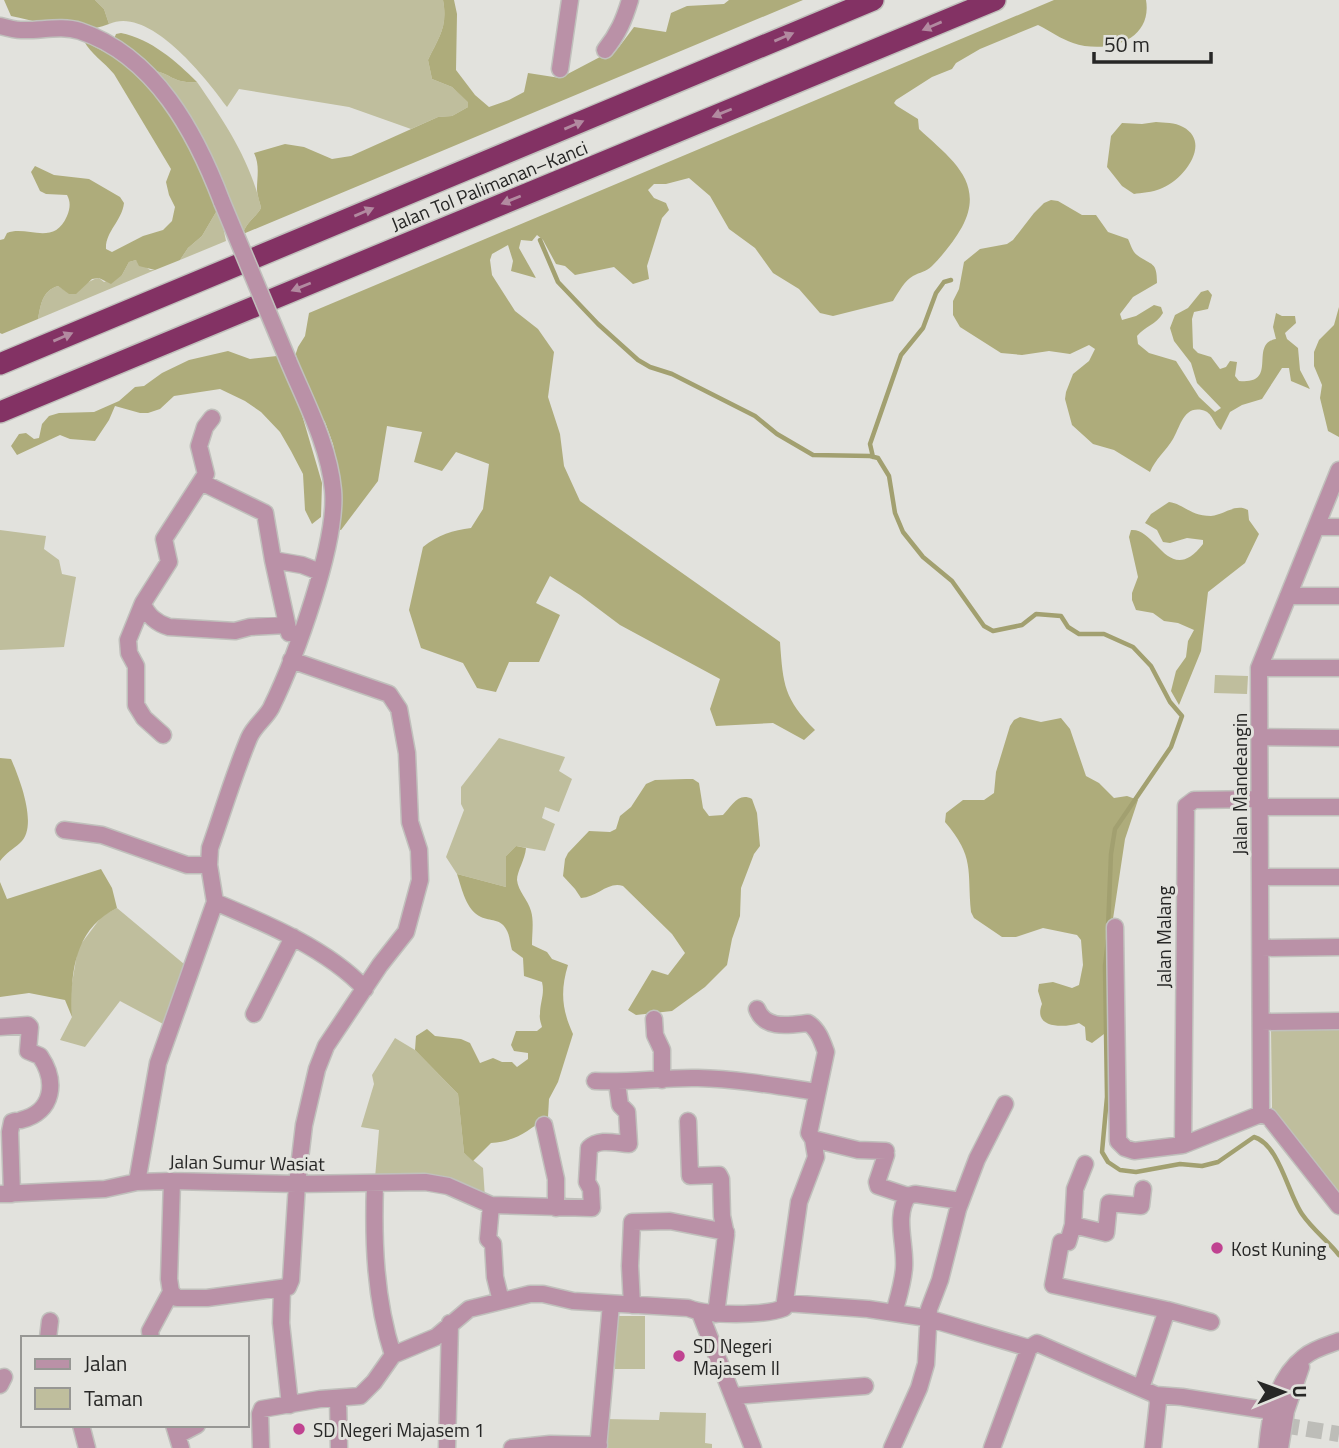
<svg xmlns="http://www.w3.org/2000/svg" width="1339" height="1448" font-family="'Titillium Web',sans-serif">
<rect width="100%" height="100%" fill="#e2e2dd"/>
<path fill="#bfbe9d" d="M95 0H443C448 27 439 37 428 60L432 79 452 87 469 102 468 107 452 116 438 117 411 129 349 107 239 89 227 107C206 78 149 5 109 24L104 9Z
M151 70C171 73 173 84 197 82 224 121 251 161 261 208 256 217 245 224 243 234Z
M219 207 226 241 180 260 188 248 202 236Z
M136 260 150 270H155L38 319C41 304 42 291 58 286L69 293C82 289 87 280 99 278L104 282 122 275 129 262Z
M0 530 46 536 44 549 59 560 62 574 76 577 64 647 0 650Z
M1215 675 1248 676 1247 694 1214 693Z
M499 738 565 757 559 771 572 779 559 812 545 807 542 818 555 824 545 851 516 846 506 856V887L457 874 446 857 464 810 461 804V787Z
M117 908 184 964 165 1025 120 1001 85 1047 60 1040 72 1017 71 989 78 948 102 916Z
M1339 1027V1192L1323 1176 1272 1108 1271 1028Z
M395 1038 415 1050 458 1094 464 1153 483 1168 485 1198 454 1180 375 1178 379 1130 361 1127 374 1084 372 1075Z
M616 1316H645V1369H615Z
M660 1412 706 1413 705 1443 712 1444V1448H603L604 1419 659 1420Z"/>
<path fill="#aeac7b" d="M4 0H95L104 9 109 24C79 37 41 22 11 16Z
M443 0H454L457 14 456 70 475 95 489 107 509 100 524 92 528 73 560 78 619 47 634 27 666 32 671 13 687 6 724 4 729 0H803L243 234C245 224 256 217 261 208 260 202 257 195 257 189 257 177 260 165 254 153L285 144 304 147 332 159 351 156 438 117 452 116 468 107V102L452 87 432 79 428 60C439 37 448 27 443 0Z
M1054 0H1146C1153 42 1105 54 1073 43 1061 39 1050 31 1038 25L980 49 956 63 952 69 932 77 896 100 894 103 897 106 918 119 919 129C950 158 986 182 962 227 954 241 943 255 932 266 926 272 920 272 913 276 905 280 898 293 893 301L833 316 820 313 799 289 773 273 755 248 729 229 710 196 689 178 666 184H654L648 190 654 198 666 203 669 210 662 218 647 266 649 279 633 284 614 267 575 275 565 266 556 264 543 240 537 235 532 241 521 240 519 248 536 278 511 271 513 261 508 245 492 254 490 260 492 275 515 311 538 329 554 352 548 397 560 434 564 466 580 501 780 642C783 685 784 699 815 730L804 740 773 723 716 726 710 709 720 679 620 625 580 595 550 576 536 603 560 615 539 662H509L496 692 477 688 463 663 421 648 409 610 423 547C438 535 453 530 471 528L483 509 489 464 456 452 442 471 414 462 422 432 387 426 378 481 341 530 336 529 340 500 339 474 333 444 325 422 310 401 295 356 298 347 305 336 309 313Z
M121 33C151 39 176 61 197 82 173 84 171 73 151 70L114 39 116 34Z
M84 41 120 60 141 76 182 128 219 207 202 236 188 248 180 260 155 270 139 266 136 260 129 262 122 275 111 284 99 278 92 279 76 294H69L58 286C42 291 41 304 38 319L2 334 0 333V240L4 239 7 233C27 225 54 247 67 216 70 209 71 202 67 195L46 194 40 191 31 172 35 166 54 175 89 179 120 197 124 203C122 221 105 232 106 249L112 252 143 236 163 230 172 221 175 207 169 195 166 182 171 169 114 74C104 62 91 54 84 41Z
M1156 122C1164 123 1175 122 1183 127 1213 143 1182 182 1160 189 1153 192 1141 193 1134 194L1122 186 1107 167 1111 136 1122 123 1142 124Z
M1051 200 1058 201 1082 215H1096L1108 232 1128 239C1131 245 1132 251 1137 255 1152 266 1157 261 1157 283L1133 297 1120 314 1122 320 1136 316 1154 305 1161 307 1163 313C1156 325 1145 326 1137 336L1138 344 1149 353 1176 361 1199 397 1215 412 1221 408 1197 383 1191 363 1174 341 1170 328 1175 315 1188 308 1201 292 1208 290 1212 295 1208 309 1194 312 1192 319 1193 348 1198 353 1211 357 1220 369 1226 367 1230 361 1237 362 1235 376 1239 381C1280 385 1248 344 1276 339L1273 327 1276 313 1282 316H1295L1296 323 1285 333 1287 339 1298 348 1300 370 1310 389 1291 381 1289 368H1282L1262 399 1242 405 1230 412 1221 430C1213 424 1213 412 1202 410 1183 406 1180 428 1173 439 1166 451 1156 458 1150 472L1114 450 1093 444 1072 425 1065 399 1066 392 1073 374 1089 361 1095 349 1089 345 1070 354 1049 351 1022 355 1001 353 960 327 953 315V301L959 289 964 262 980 249 1007 244 1013 240 1034 213 1044 203Z
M1339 307V437L1328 431 1320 398 1322 385 1314 366V352L1319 340 1334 325Z
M228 351 250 359 277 356 300 408 322 483 321 517 312 524 305 510 303 474 291 451 280 432 261 412 245 401 220 389 174 396 160 409 148 413H140L115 406 109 420 95 441 70 439 60 435 17 455 11 446 19 434 26 433 34 439 39 438 42 424 49 416 59 413 94 412 119 401 135 387 144 386 162 373 189 360Z
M1169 502C1184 504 1190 516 1211 516 1224 515 1235 503 1248 510L1249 520 1259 534 1245 563 1208 592 1201 651 1179 705 1171 691 1176 671 1186 657 1188 641 1194 630 1178 623 1164 621 1153 613 1136 610 1132 600V593L1138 577 1129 537 1131 530C1156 527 1169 588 1203 544V540L1187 538 1170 543 1163 542 1157 530 1145 523 1151 514Z
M1020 717 1041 722 1061 718 1070 729 1086 776 1099 783 1114 798 1127 796 1138 800 1125 839 1108 952V1031L1092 1043 1086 1040 1085 1027 1079 1023C1065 1028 1032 1029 1042 1004L1038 991 1039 984 1053 982 1072 988 1079 985 1083 965 1081 940 1077 935 1043 928 1016 937H1002L974 918 971 912C967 870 975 857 945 822L946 813 963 800H984L994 793 996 772 1010 726 1014 720Z
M0 758 11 759C19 777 39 827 20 843 12 850 7 852 0 861Z
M686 779H693L699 783 703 808 709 816 723 815C732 806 738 792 752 799L757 813 760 846 754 854 741 888 740 916 732 939 727 965 705 987 672 1011 636 1015 628 1010 652 970 668 975 685 953 672 934 623 886C608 881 598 897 581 898L575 889 563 876 565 859 568 853 589 831 610 832 616 829 620 816 631 807 646 784 655 780Z
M516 846 526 848C525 860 517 871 517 880 518 891 528 900 531 911 534 921 532 933 532 945L547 952 552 959 568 965C560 991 562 1010 573 1034L558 1082 549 1099 548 1117C526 1131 518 1141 491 1143L473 1161 464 1153 458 1094 415 1050 416 1036 427 1029 435 1036 461 1039 470 1043 480 1063 493 1058 502 1062H512L517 1067 528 1059V1053L514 1051 511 1045 516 1031H537L542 1027C541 1023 539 1018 540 1014 540 1002 545 994 542 982L524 976 523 958 512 950C510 944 510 935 506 929 501 919 490 921 481 917 466 910 462 889 457 874L506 887V856Z
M101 869 112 888 117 908C74 929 70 974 72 1017L65 1000 29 993 0 997V882L7 899Z"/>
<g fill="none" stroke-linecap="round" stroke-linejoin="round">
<path stroke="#a2a070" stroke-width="4.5" d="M540 240 558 282 598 324 638 360 650 367 672 374 755 416 777 434 813 455 870 456 878 458 889 476 895 513 903 532 923 557 952 581 984 626 993 631 1022 625 1036 614 1061 616 1068 627 1079 634H1104L1133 647 1151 666 1170 702 1182 716 1171 747 1115 829 1111 854 1108 928
M873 457 870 444 901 355 923 328 936 293 944 282 951 280
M1108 940 1105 966 1107 1097 1102 1152 1108 1162 1120 1170 1136 1172 1180 1164 1202 1166 1218 1162 1254 1137C1279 1144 1288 1194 1302 1214 1313 1230 1328 1241 1339 1255"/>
<path stroke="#bdbdb8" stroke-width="16" stroke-dasharray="16 8" stroke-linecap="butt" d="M1283 1425 1339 1434"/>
<g stroke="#c0c0bc" stroke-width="19">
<path id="street" d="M0 26C7 28 14 30 21 30 40 31 61 25 80 31 155 56 196 133 222 202
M605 50C618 34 624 20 630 0
M560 69 570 0
M212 418 205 427 199 446 206 474 164 539 169 562 143 603C146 615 158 624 169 627L235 631 250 627 287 625
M201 482 265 513 273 560
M1316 527H1339
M1288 596H1339
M143 603 128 640 129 653 136 666V705L144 718 163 735
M289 633 273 560 302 565 320 572
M1259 668H1339
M1260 737 1339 738
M1260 807H1339
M64 830 102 835 187 865H209
M1260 877H1339
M215 902C265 923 328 949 365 989
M1115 927 1118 1141 1125 1148 1134 1151 1183 1145 1261 1114 1269 1117 1339 1206
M1261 948 1339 947
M757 1009C765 1030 789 1025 808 1023 818 1029 822 1041 826 1052L809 1133 813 1139 858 1150 886 1151
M254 1014 293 937
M654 1019 655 1035 662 1050V1080
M1261 1022 1339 1021
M0 1027 28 1025 30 1027 28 1051 40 1056C57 1081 54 1112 21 1120
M595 1081C630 1083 664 1077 698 1078 738 1079 777 1086 816 1092
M1261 1114 1259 668 1339 470
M688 1121 690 1176 719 1175 721 1179 722 1216 726 1235 716 1314
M544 1125 556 1179V1208
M1183 1145 1186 806 1194 800 1260 799
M886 1155 877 1182 878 1186 908 1196
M172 1181 169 1279 171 1292 177 1298H207L288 1287 291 1280 297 1184 304 1125 317 1069 326 1046 380 965 406 932 420 880 419 850 410 822 407 753 399 709 389 694 291 660
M137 1182 158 1063 215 902 209 865 210 848C223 811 234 774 249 738 254 726 265 719 271 708 295 659 338 542 333 490 329 445 305 401 288 360
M375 1184C373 1241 375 1300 393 1355
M1143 1189 1141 1206 1109 1203 1106 1233 1073 1225 1068 1242H1061L1053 1285 1167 1310
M0 1194 105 1189 137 1182 172 1181 297 1184 425 1182 448 1186 491 1205
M12 1194 10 1132 12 1122 15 1121
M1073 1225 1075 1189 1085 1164
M282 1289 281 1323 290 1405
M501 1301 495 1277 493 1244 488 1239 491 1205 592 1208 591 1189 587 1182 589 1148C599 1138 615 1143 629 1144L627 1112 620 1105 617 1083
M786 1303 868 1309 927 1318 1029 1348 1037 1343 1156 1395 1182 1397 1271 1411
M632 1305 630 1266 632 1222 670 1221 726 1232
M700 1313 753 1448
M894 1313C898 1298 903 1283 904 1268 906 1245 894 1216 908 1196L915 1194 961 1201
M48 1338 50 1321
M151 1338 150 1331 171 1292
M0 1385 4 1377
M1141 1388 1167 1310 1211 1322
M733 1396 865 1386
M338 1398 339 1448
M81 1425 87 1448
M174 1425 181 1448
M178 1435 197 1425
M261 1448 260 1414 262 1409 320 1399 360 1396 374 1382 393 1355 436 1337 469 1309 530 1294H543L573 1301 688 1308C708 1316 764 1316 784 1308L799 1202 816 1157 813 1139
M447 1448 450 1323
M512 1448 550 1444 599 1445
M598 1448 611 1304
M892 1448 919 1388 926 1364 929 1309 940 1280 958 1209 977 1159 1005 1104
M992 1448 1029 1348
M1153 1448 1158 1402 1156 1395
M1267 1448C1270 1415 1276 1379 1304 1357 1313 1349 1328 1345 1339 1341
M1280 1448 1286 1411 1301 1367"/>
</g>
<g stroke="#c0c0bc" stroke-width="24">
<path id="highway" d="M0 364 873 0
M0 412 995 0"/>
</g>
<use href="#street" stroke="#ba91a7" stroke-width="16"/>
<use href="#highway" stroke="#833264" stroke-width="21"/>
<g stroke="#c0c0bc" stroke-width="19" stroke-linecap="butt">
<path id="street-bridge" d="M222 202 288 360"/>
</g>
<use href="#street-bridge" stroke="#ba91a7" stroke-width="16"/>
</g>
<defs><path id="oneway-solid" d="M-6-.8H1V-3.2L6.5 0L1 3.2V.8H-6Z" transform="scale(1.75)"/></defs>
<g fill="#b28aa0">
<use href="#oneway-solid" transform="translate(932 26) rotate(157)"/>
<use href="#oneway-solid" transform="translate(784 37) rotate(-23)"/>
<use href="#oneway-solid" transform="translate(722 113) rotate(158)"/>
<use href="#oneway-solid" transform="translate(574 125) rotate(-23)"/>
<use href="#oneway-solid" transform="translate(511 200) rotate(158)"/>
<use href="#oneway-solid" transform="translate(364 212) rotate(-23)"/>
<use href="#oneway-solid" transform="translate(301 287) rotate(158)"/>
<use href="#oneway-solid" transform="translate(63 337) rotate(-23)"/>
</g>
<g fill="#c04391" stroke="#e2e2dd" stroke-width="2.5">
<circle cx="1217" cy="1248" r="7"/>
<circle cx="679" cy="1356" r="7"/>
<circle cx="299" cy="1429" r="7"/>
</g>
<g text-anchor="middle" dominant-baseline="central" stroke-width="6" stroke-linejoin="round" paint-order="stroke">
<g font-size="19" fill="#272726" stroke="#e2e2dd">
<text transform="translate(489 185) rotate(-22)">Jalan Tol Palimanan–Kanci</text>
<text transform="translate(1239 784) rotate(-90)">Jalan Mandeangin</text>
<text transform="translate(1163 937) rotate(-90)">Jalan Malang</text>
<text transform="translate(247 1162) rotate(1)">Jalan Sumur Wasiat</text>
</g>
<g font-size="19" fill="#272726" stroke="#e2e2dd" text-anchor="start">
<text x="1231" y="1248">Kost Kuning</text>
<text x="693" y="1345">SD Negeri<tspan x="693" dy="22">Majasem II</tspan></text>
<text x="313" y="1429">SD Negeri Majasem 1</text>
</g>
</g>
<rect x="21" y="1336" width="228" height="91" fill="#e2e2dd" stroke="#979794" stroke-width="2"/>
<rect x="35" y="1359" width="35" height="10" fill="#ba91a7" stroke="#979794" stroke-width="2"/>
<text x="84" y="1371" font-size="21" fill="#272726">Jalan</text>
<rect x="35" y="1388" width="35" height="21" fill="#bfbe9d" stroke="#979794" stroke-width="2"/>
<text x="84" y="1406" font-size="21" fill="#272726">Taman</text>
<g transform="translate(1283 1392) rotate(89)" stroke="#e2e2dd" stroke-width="5" paint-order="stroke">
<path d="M0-5L12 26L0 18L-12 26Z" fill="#272726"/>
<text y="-10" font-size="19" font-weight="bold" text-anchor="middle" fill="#272726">U</text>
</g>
<path d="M1094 52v10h117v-10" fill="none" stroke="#272726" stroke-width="3.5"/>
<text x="1104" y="52" font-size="21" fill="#272726" stroke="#e2e2dd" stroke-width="5" paint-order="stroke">50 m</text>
</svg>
